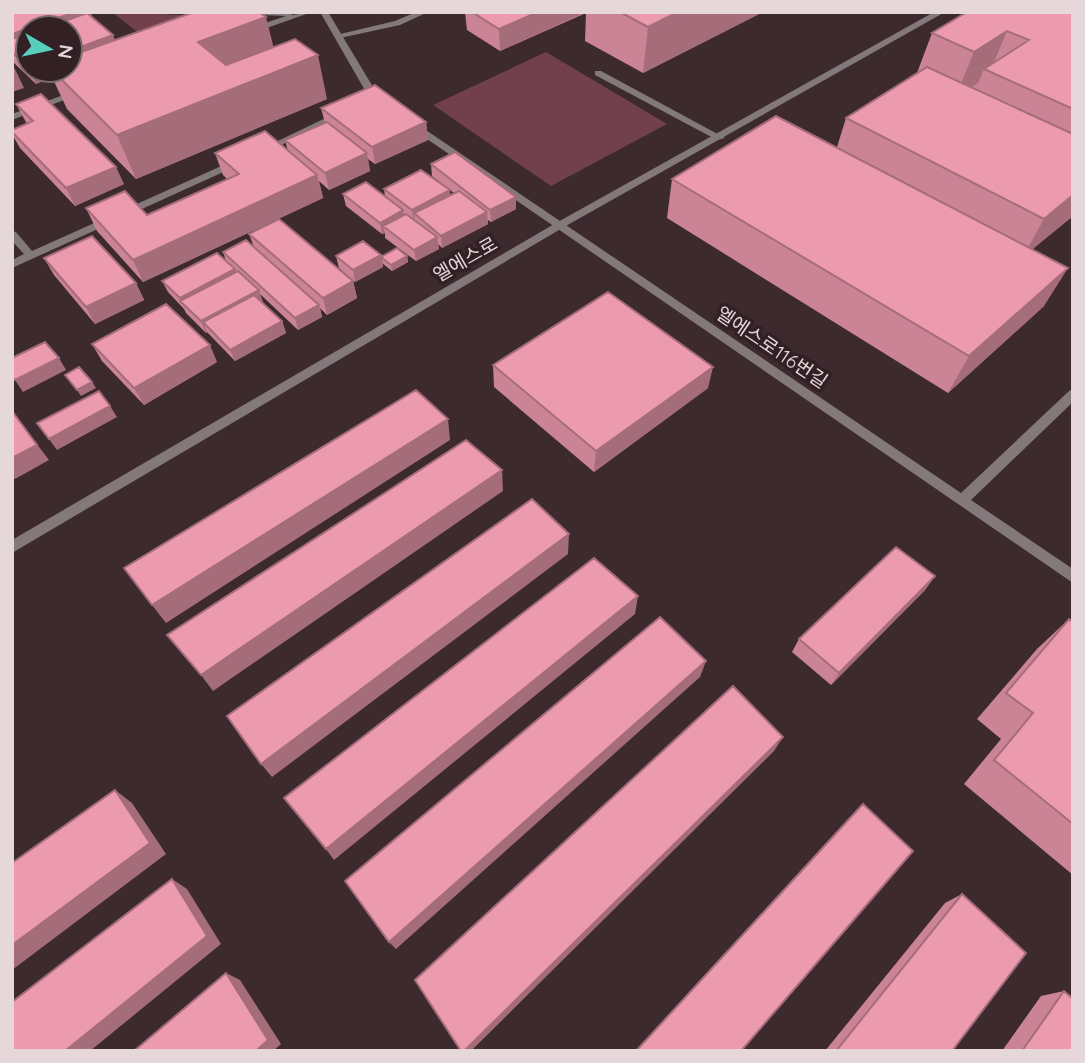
<svg xmlns="http://www.w3.org/2000/svg" width="1085" height="1063" font-family="Quicksand,'Noto Sans KR',sans-serif">
<rect width="100%" height="100%" fill="#3d2a2e"/>
<path fill="#723f4d" d="M112 12 232 17 155 46Z
M546 52 667 124 551 186 433 105Z"/>
<g fill="none" stroke-linecap="round" stroke-linejoin="round">
<path fill="#83787a" fill-rule="evenodd" d="M416 12H428L400 25 340 38 336 35 395 21Z
M595 71H601L725 138 717 140 595 75Z"/>
<path fill="#83787a" fill-rule="evenodd" d="M230 12H291L292 15 312 12 250 34 246 31 247 29 286 16 234 14Z
M320 12H328L379 97 385 103 383 105H377L370 99Z
M77 90 85 92 12 120V114Z
M336 113 344 115 265 153 257 151Z
M411 124H417L961 493 1069 391 1073 389V402L971 500 1073 569V583L411 128Z
M237 159 242 162 241 164 12 268V260L24 254 12 241V231L16 232 32 251Z"/>
<path fill="#83787a" fill-rule="evenodd" d="M934 12H945L564 227 12 553V540L556 223Z"/>
</g>
<path fill="#cb8496" fill-rule="evenodd" d="M12 12H90L93 18 115 40 273 47 327 99 136 179 67 109 52 77 36 84 12 61ZM28 28 70 70H28Z
M465 12H763L643 73 585 41 586 13 500 51 467 30Z
M1073 12V216L1032 249 1044 306 948 393 667 218 672 179 837 147 846 118 917 73 932 33Z
M16 104 124 184 75 206 20 148 12 134V130L27 124Z
M321 108 426 122 428 140 375 164 368 159 370 171 329 190 319 181 323 198 143 282 97 231 86 208 147 215 227 179 223 175 215 153 288 151 285 140 325 123Z
M431 164 516 197V209L491 222 488 220V224L442 248 438 244 439 249 416 261 385 238V233L382 234 346 206 343 194 385 196 384 189 450 195 454 193 432 176Z
M249 234 353 281 357 298 327 315 320 308 322 317 298 330 260 294 262 302 282 321 286 333 235 361 207 332 206 333 186 313 184 309 168 292 162 281 226 261 223 252 254 247Z
M381 255 383 267 355 282 339 268 336 256Z
M407 256 408 262 392 271 382 263 381 257Z
M44 258 136 283 144 300 95 324 54 275Z
M92 344 217 362 144 405 102 361Z
M493 365 708 388 594 472 494 387Z
M935 576 925 590 831 685 792 652 799 639Z
M1069 619 1073 622V875L964 784 1001 739 977 719 1037 649Z
M863 804 741 1051H635L850 817Z
M962 894 952 1051H825L945 903Z
M1064 991 1073 1051H1002L1041 996Z"/>
<path fill="#a56c7a" d="M75 12H90L95 25 70 28H30Z
M538 12H586L500 51 499 29Z
M678 12H763L643 73 648 27Z
M266 17 277 61 212 86 198 42Z
M28 29V49L12 52V34Z
M1007 31 990 72 984 69 978 83 955 98 974 52Z
M113 35 120 52 70 70V51Z
M318 55 327 99 136 179 117 135Z
M13 65 24 88 12 92V66Z
M29 70H49L52 77 36 84Z
M426 122 428 140 375 164 372 147Z
M367 153 370 171 329 190 325 173Z
M116 167 124 184 75 206 66 188Z
M317 175 323 198 143 282 133 260Z
M450 190 451 202 414 213 415 222H414L412 210Z
M1073 195V216L1022 258 1044 219Z
M516 197V209L491 222 490 210Z
M403 210 405 222 383 226 385 233 382 234 380 223Z
M487 212 488 224 442 248 441 236Z
M437 237 439 249 416 261 414 250Z
M381 255 383 267 355 282 353 270Z
M407 256 408 262 392 271 391 265Z
M1068 268 1044 306 948 393 969 356Z
M235 269 239 281 181 302 180 298Z
M353 281 357 298 327 315 323 298Z
M136 283 144 300 95 324 86 307Z
M259 290 263 302 211 330 203 322 207 332 206 333 201 321Z
M319 305 322 317 298 330 295 318Z
M282 321 286 333 235 361 230 350Z
M210 345 217 362 144 405 134 388Z
M59 358 66 370 23 392 15 380Z
M713 367 708 388 594 472 596 451Z
M92 382 96 388 81 396 77 390Z
M110 406 117 417 57 450 49 439Z
M12 411 49 460 15 479 12 475Z
M448 419 450 440 166 623 152 605Z
M502 470 503 491 213 691 201 675Z
M569 534 568 554 272 777 261 764Z
M935 576 925 590 831 685 839 673Z
M638 596 635 614 334 860 326 849Z
M706 661 700 677 396 949 389 942Z
M783 737 774 751 471 1051H464Z
M115 790 132 803 166 854 12 970V945Z
M172 879 187 889 221 944 90 1051H65Z
M226 973 240 980 281 1044 273 1051H256Z"/>
<path fill="#ec9aae" stroke="#a56c7a" stroke-width="2" d="M12 12H75L12 34Z
M194 12H259L266 17 198 42 226 65 295 39 318 55 117 135 52 70H70V56Z
M472 12H538L499 29Z
M620 12H678L648 27Z
M967 12H1073V109L984 69 1029 40 1007 31 974 52 932 33Z
M87 13 113 35 70 51V28H45Z
M28 34V66H27L12 52V39Z
M927 67 1073 134V195L1044 219 846 118Z
M375 85 426 122 372 147 321 108Z
M41 94 116 167 66 188 12 132V130L33 121 16 104Z
M776 116 1068 268 969 356 672 179Z
M327 122 367 153 325 173 285 140Z
M265 131 317 175 133 260 86 208 125 191 147 215 239 174 215 153Z
M455 152 516 197 490 210 431 164Z
M421 170 450 190 412 210 384 189Z
M366 182 403 210 380 223 343 194Z
M459 191 487 212 441 236 414 213Z
M406 214 437 237 414 250 383 226Z
M279 219 353 281 323 298 249 234Z
M92 236 136 283 86 307 44 258Z
M246 240 319 305 295 318 223 252Z
M363 241 381 255 353 270 336 256Z
M397 248 407 256 391 265 381 257Z
M217 253 235 269 180 298 162 281Z
M238 271 259 290 201 321 180 301Z
M608 292 713 367 596 451 493 365Z
M254 295 282 321 230 350 203 322Z
M166 304 210 345 134 388 92 344Z
M45 342 59 358 15 380 12 377V358Z
M79 367 92 382 77 390 65 375Z
M416 390 448 419 152 605 124 568Z
M99 391 110 406 49 439 37 423Z
M12 411 37 445 12 458Z
M466 440 502 470 201 675 167 635Z
M532 499 569 534 261 764 227 716Z
M896 547 935 576 839 673 799 639Z
M594 558 638 596 326 849 284 798Z
M660 617 706 661 389 942 345 881Z
M1069 619 1073 622V824L994 760 1033 713 1006 693Z
M733 686 783 737 464 1051H461L415 980Z
M115 790 150 843 12 945V863Z
M863 804 913 851 741 1051H636Z
M172 879 207 936 65 1051H12V1002Z
M962 894 1026 953 952 1051H836Z
M226 973 268 1040 256 1051H134Z
M1064 991 1073 999V1051H1022Z"/>
<g text-anchor="middle" dominant-baseline="central" stroke-width="7" stroke-linejoin="round" paint-order="stroke">
<g font-size="19" fill="#e5d7da" stroke="#332025">
<text transform="translate(465 259) rotate(-30)">엘에스로</text>
<text transform="translate(772 347) rotate(34)">엘에스로116번길</text>
</g>
</g>
<rect width="1085" height="1063" fill="none" stroke="#e5d7da" stroke-width="28"/>
<g transform="translate(49 49) rotate(99)"><circle r="33" fill="#332025" stroke="#7a696d" stroke-width="2"/>
<path d="M0-5L12 26L0 18L-12 26Z" fill="#59cebe"/>
<text y="-10" font-size="19" font-weight="bold" text-anchor="middle" fill="#e5d7da">N</text>
</g>
</svg>
